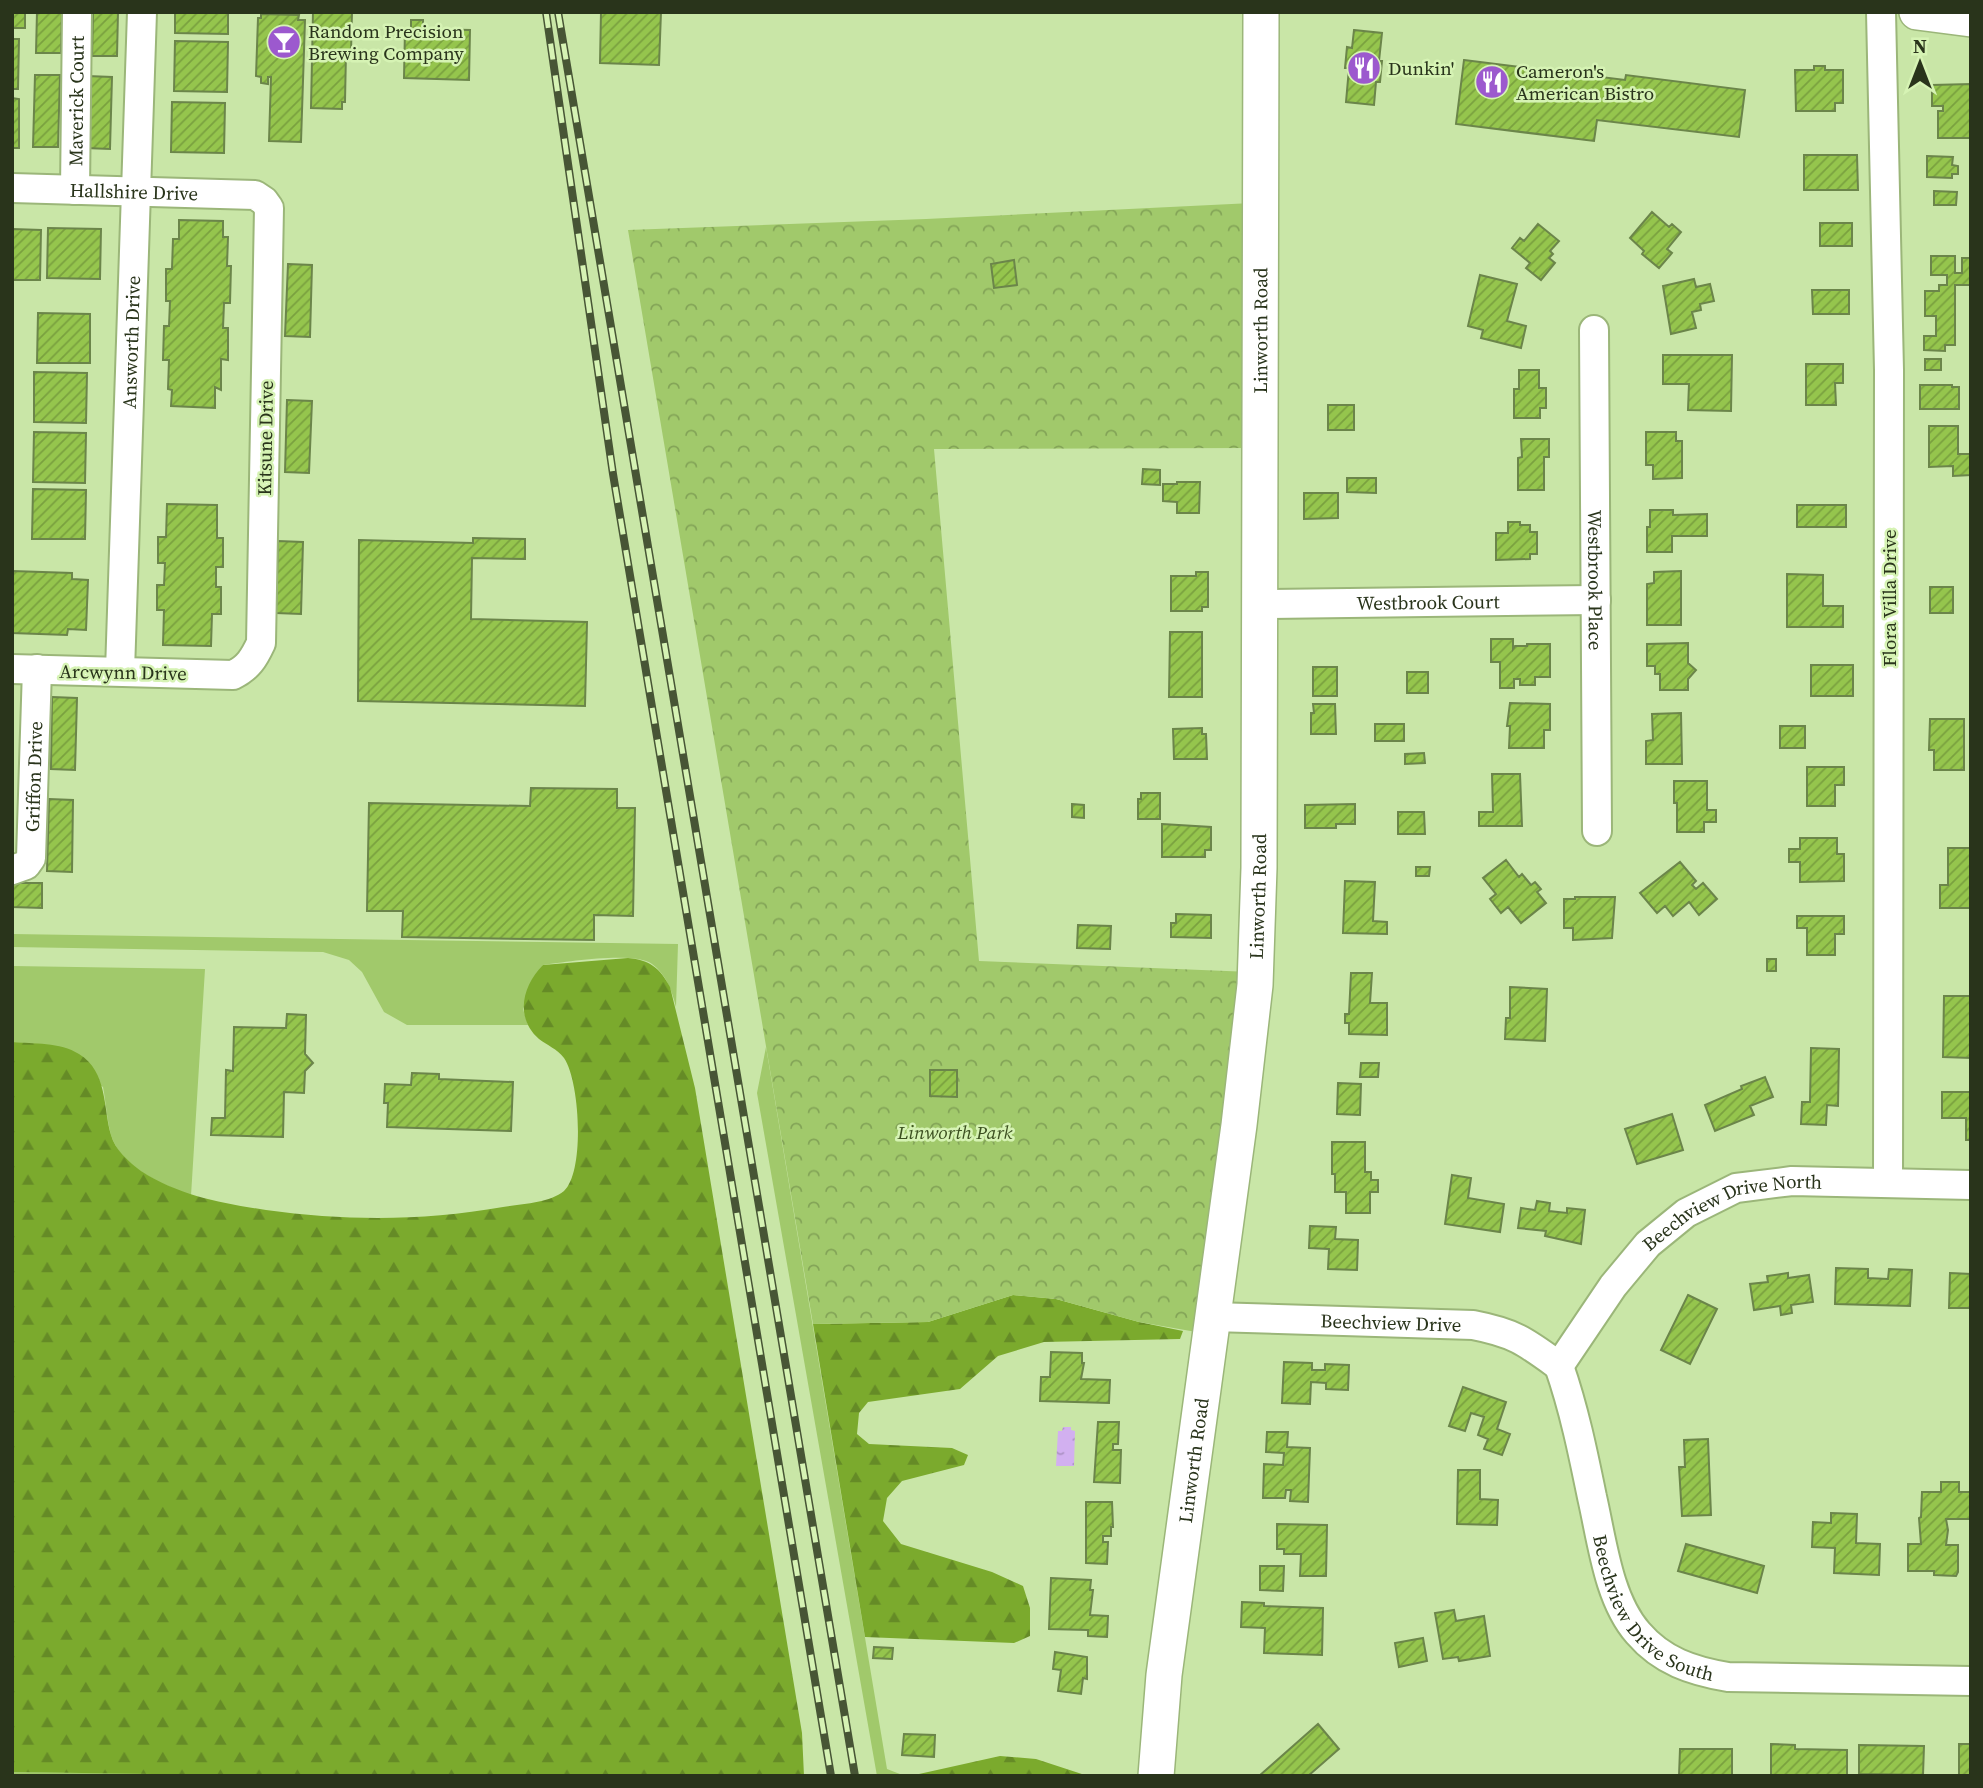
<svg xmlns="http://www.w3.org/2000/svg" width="1983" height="1788" font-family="'Source Serif 4',serif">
<defs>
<pattern id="forest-firs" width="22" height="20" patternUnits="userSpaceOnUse" patternTransform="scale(1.75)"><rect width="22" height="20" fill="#7baa2d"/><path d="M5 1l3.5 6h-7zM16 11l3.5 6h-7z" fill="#658b26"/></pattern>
<pattern id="park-crowns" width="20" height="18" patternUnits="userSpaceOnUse" patternTransform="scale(1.75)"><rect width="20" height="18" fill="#a1c96b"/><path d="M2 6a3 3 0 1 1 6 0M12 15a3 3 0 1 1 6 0" fill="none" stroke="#83a457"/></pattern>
<pattern id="water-ripples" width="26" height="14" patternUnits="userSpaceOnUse" patternTransform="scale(1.75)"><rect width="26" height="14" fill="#d2b0f0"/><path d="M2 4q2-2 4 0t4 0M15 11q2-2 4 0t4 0" fill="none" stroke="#aa90c2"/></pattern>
<pattern id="building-hatch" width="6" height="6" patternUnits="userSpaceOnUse" patternTransform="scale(1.75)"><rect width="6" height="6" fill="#95c54d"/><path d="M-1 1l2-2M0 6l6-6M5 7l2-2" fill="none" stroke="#7aa13f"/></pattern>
</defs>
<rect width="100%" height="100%" fill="#c9e6a7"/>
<path fill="#a1c96b" d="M12 934 678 944 676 1007C672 991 666 974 652 964 634 951 566 962 543 965L523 1009 528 1025H407L384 1012 362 972 349 960 323 952 12 947Z
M12 966 205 969 191 1196C163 1184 121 1168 111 1135 107 1120 106 1103 103 1087L38 1044 12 1042Z
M766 1047 887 1769 905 1776H877L757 1093Z
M12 1772 294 1775 295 1776H12Z"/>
<path fill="url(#forest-firs)" d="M628 958C650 960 660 968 670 987L695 1088 802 1733 804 1776H295L12 1772V1042C34 1044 60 1042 79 1054 108 1072 103 1108 111 1135 115 1150 129 1162 141 1171 180 1196 221 1203 266 1210 346 1221 424 1221 503 1207 522 1204 549 1203 564 1191 585 1172 580 1081 564 1058 557 1049 547 1045 539 1039 514 1017 523 985 543 965Z
M1013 1295 1056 1299 1139 1322 1183 1331 1180 1339 1044 1342 998 1356 960 1389 868 1402 859 1413 857 1434 869 1444 952 1448 968 1455 964 1465 902 1481 887 1498 883 1521 901 1544 992 1572 1023 1586 1030 1608V1636L1014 1643 865 1637 813 1324 928 1322Z
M1000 1756 1036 1759 1088 1776H910Z"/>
<path fill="url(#park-crowns)" d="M1252 203 1250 448 934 449 979 961 1251 972 1202 1333 1139 1322 1056 1299 1013 1295 928 1322 813 1324 628 230 926 219Z"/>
<path fill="url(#water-ripples)" d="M1063 1427H1071V1430L1075 1431 1074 1466H1056L1058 1431H1062Z"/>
<path fill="url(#building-hatch)" stroke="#6b854a" stroke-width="2" d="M12 12H25V28H12Z
M37 12H62L61 53H36Z
M93 12H118L117 56H92Z
M175 12H228V34L175 33Z
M313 12H352L351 52H346L345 102H342V109L311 108Z
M601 12H661L659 65 600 63Z
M261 14 299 15 298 20H305L301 142 269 141 271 77H268V84L261 83V77L256 76 258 18H261Z
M411 20H423V29L470 30 469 80 404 78 405 29H411Z
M1354 30 1382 33 1379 61H1382L1380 82H1376L1374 105 1346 102 1349 68H1345L1347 47 1352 48Z
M12 39H19L18 89H12Z
M175 41 228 42 227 92 174 91Z
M1464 60 1625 80 1626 75 1745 90 1739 137 1597 120 1594 141 1456 124Z
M1814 66H1825V70H1843V103H1835V111H1796L1795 70H1814Z
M35 75H60L58 147H33Z
M87 76 112 77 110 149 85 148Z
M1971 84V138H1938V111H1943V106H1932V85Z
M12 98 19 99V148H12Z
M172 102 225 103 224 153 171 152Z
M1804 155H1857L1858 190H1804Z
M1927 156 1953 157 1952 165 1958 166V174H1952V178L1927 177Z
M1934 191 1957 192 1956 205H1934Z
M1652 212 1669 227 1672 224 1681 232 1667 249 1672 253 1659 268 1642 254 1644 251 1630 238Z
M179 220 223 221V237H228L227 266H231L230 303H224L223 328H228V360L221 359V390L215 387V408L171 406 172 390 168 389 169 360H163L164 326H169L170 301H166V269H172L173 239H179Z
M1820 223H1852V246H1820Z
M1538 224 1559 241 1550 251 1553 254 1549 258 1555 263 1541 280 1526 268 1530 263 1512 248 1520 238 1524 241Z
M48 228 101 229 100 279 47 278Z
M12 229 41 230 40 280H12Z
M1931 256H1955V273H1962V258H1971V285H1955V345H1945V351L1924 350V336H1936V316H1925V291H1939V285H1947V275H1931Z
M1014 260 1017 285 994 288 991 264Z
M288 264 312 265 310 337 285 336Z
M1480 275 1517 284 1507 321 1526 326 1521 348 1481 338 1483 330 1468 326Z
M1694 279 1696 287 1710 284 1714 301 1700 304 1701 310 1692 312 1696 328 1671 334 1663 286Z
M1812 290H1849V314H1813Z
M38 313 90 314V363H37Z
M1663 355H1732L1731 411 1688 410 1689 384H1663Z
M1925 359H1941V370H1925Z
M1806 364H1843V383H1835L1836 405H1806Z
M1519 370H1539V388H1546V408H1540V418H1514V389H1519Z
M34 372 87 373 86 423 34 422Z
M1920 385H1952V387H1959V409H1920Z
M287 400 312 401 309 473 285 472Z
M1328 405H1354V430H1328Z
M1929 426H1958V454H1971V475L1953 476V466L1929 467Z
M34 432 86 433 85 483 33 482Z
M1646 432H1676V441H1682V478L1653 479V465H1646Z
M1521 439H1549V457H1544V490H1518V458L1522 457Z
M1143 469 1160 470V485L1142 484Z
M1347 478H1376V493L1347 492Z
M1177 482H1200L1199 513H1177V502L1163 501V484H1177Z
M33 489 86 490 85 539H32Z
M1304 493H1338V518L1304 519Z
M167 504 217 505V538H223V567H216V587H221V614H212L211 646 163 645 164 610H157V585H164L165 563H158V537H166Z
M1797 505H1846V527H1797Z
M1650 510H1673V515L1707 514V536H1672V552H1647V527H1650Z
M1508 522H1520V525H1530V532H1537V554H1530V559L1496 560V533H1508Z
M473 538 525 539V559L472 558 471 619 587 622 585 706 358 701 359 540 473 543Z
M278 541 303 542 301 614 276 613Z
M12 571 72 573V579L88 580 86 630 68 629 67 635 12 633Z
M1681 571V625H1647V584L1654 583V572Z
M1196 572H1208V607H1202V611H1171V576H1196Z
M1787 574 1823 575V606H1843V627H1787Z
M1930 587H1953V613H1930Z
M1170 632H1202V697H1169Z
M1491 639H1513V649L1515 646H1527V644H1550V677H1535V685H1520V679H1514V688H1500V662H1491Z
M1688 643V663L1696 670 1688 679V690H1660V674H1655V666H1647V644Z
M1811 665H1853V696H1811Z
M1313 667H1337V696H1313Z
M1407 672H1428V693H1407Z
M52 697 77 698 75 770 51 769Z
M1510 703 1550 704V730H1544V748H1509L1510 726H1507Z
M1313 704H1335L1336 734H1311V713H1314Z
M1681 713 1682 764H1646V741L1653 740 1652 714Z
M1930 719H1964V770H1934V750H1929Z
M1375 724H1404V741H1375Z
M1780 726H1805V748H1780Z
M1202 728V734H1206L1207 759H1174L1173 729Z
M1424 753 1425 763 1405 764V754Z
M1807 767H1844V785H1835V806H1807Z
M1492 774H1520L1522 826H1479V812H1493Z
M1674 781H1707V810H1716V822H1704V832H1677V803H1674Z
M531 788 617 789V808H635L633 916 594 915V940L402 937 403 911H367L369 803 530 806Z
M1141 793H1160V819H1138V799H1141Z
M49 799 73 800 72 872 47 871Z
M1072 804 1084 805V818L1072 817Z
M1355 804V824H1336V828H1305V805Z
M1398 812H1424L1425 834H1398Z
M1162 824 1211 827V850H1205V857H1162Z
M1800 838H1837V854H1844V881L1800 882V862H1789V849H1800Z
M1948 848H1971V908H1940V885H1948Z
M1506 860 1519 877 1522 874 1531 885 1535 882 1541 889 1537 892 1546 903 1521 923 1508 907 1501 913 1490 899 1496 894 1483 878Z
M1680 862 1696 881 1692 885 1696 889 1703 883 1717 899 1699 915 1689 902 1673 916 1665 906 1657 913 1640 893Z
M1416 867H1430L1429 876H1416Z
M1345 881 1375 882 1373 921 1387 922V934L1343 933Z
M12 883H42V908L12 907Z
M1575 897H1615L1612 938 1573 940V928H1564V899H1575Z
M1176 914 1211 915V938L1171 937V923H1176Z
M1797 916H1844V934H1835V955H1807V928H1797Z
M1078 925 1111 926 1110 949 1077 948Z
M1767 959H1776V971H1767Z
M1351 973H1372L1370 1003H1387V1035L1349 1034V1023H1345V1014H1349Z
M1510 987 1547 989 1545 1041 1505 1039 1506 1018H1510Z
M1944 996H1971V1058L1943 1057Z
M287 1014 306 1015 305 1054 313 1063 305 1071 304 1093 284 1092 283 1137 211 1135 212 1118H225L226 1070 233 1071 234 1027 286 1028Z
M1811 1048 1839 1049 1838 1106 1827 1105 1826 1125 1801 1124 1802 1102H1810Z
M1361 1063H1379L1378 1077H1360Z
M930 1070H957V1097L930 1096Z
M412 1073 439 1074V1079L513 1082 511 1131 387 1127 388 1103H384L385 1084 411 1085Z
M1765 1077 1773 1097 1750 1106 1754 1115 1715 1131 1705 1105 1742 1089 1741 1086Z
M1338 1083 1361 1084 1360 1115 1337 1114Z
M1942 1092H1971V1140H1966V1118H1942Z
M1672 1114 1683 1150 1637 1164 1625 1129Z
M1332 1142H1365V1172H1371V1180H1378V1192H1370V1213H1346V1192H1335V1174H1332Z
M1452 1175 1471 1178 1468 1198 1504 1204 1500 1232 1445 1224Z
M1537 1201 1550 1203 1549 1211 1567 1213V1208L1585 1210 1581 1244 1545 1236 1546 1231 1518 1228 1521 1208 1535 1210Z
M1310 1226 1336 1227 1335 1239 1358 1240 1357 1270 1328 1269 1329 1249 1309 1248Z
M1836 1268 1868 1269V1278L1888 1279 1889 1269 1912 1270 1910 1306 1835 1304Z
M1788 1273V1278L1809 1275 1813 1302 1791 1305 1792 1313 1781 1315 1780 1306 1754 1310 1750 1284 1768 1282 1767 1276Z
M1950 1273 1971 1274V1308H1949Z
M1688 1295 1717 1309 1690 1364 1661 1350Z
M1051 1352 1082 1353V1363H1084L1081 1379 1110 1380 1109 1403 1040 1401 1041 1377H1050Z
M1284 1362 1312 1363V1370H1325V1364L1349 1365 1348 1390 1326 1389V1383L1311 1382 1310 1404 1282 1403Z
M1463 1387 1506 1402 1497 1429 1510 1434 1502 1455 1484 1449 1488 1439 1478 1435 1484 1417 1471 1413 1465 1431 1449 1426Z
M1098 1422H1119L1118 1444H1113V1450H1121L1120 1483 1094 1482Z
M1267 1432H1288L1287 1447 1310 1448 1308 1502 1290 1501 1291 1490H1286L1285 1498H1263L1264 1464 1283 1465 1284 1453 1266 1452Z
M1708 1439 1711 1515 1682 1516 1679 1467H1685L1684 1440Z
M1458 1470H1480V1499L1498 1500 1497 1525 1457 1524Z
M1941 1482H1959V1492H1971V1519H1946L1948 1530 1946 1545H1958V1572L1956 1576 1934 1575V1571H1908V1544H1921L1919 1518 1921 1517 1922 1492H1941Z
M1086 1502H1112L1113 1527H1111V1536H1103V1542H1108L1107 1564 1086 1563Z
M1831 1513 1857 1514 1856 1543 1880 1544 1879 1575 1834 1573 1835 1548 1812 1547 1813 1522 1831 1523Z
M1277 1524 1327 1525 1326 1576H1300L1301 1554H1284V1549H1277Z
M1686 1544 1764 1566 1757 1593 1678 1571Z
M1260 1566H1284L1283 1591 1260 1590Z
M1051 1578 1091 1580 1090 1590H1093L1090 1615 1108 1616 1107 1637 1088 1636V1630L1049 1629Z
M1242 1602 1264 1603V1606L1323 1608 1322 1655 1264 1653 1265 1628 1241 1627Z
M1454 1610 1456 1621 1484 1616 1490 1656 1459 1661 1458 1657 1443 1659 1435 1613Z
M1423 1638 1427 1661 1399 1667 1395 1643Z
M874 1647 893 1648 892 1659 873 1658Z
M1055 1652 1087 1657V1679L1083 1678 1081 1694 1058 1691 1061 1670 1053 1669Z
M1318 1724 1339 1749 1308 1776H1259Z
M904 1734 935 1735 934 1757 902 1755Z
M1771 1744 1795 1745V1749L1847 1750V1776L1771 1775Z
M1959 1744H1971V1776H1959Z
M1859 1745 1924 1746 1923 1775 1859 1774Z
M1680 1749H1732V1776H1679Z"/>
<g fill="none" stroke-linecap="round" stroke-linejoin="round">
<g stroke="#9bb679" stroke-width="32">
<g id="minor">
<path d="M1881 12 1889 370 1888 1183"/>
<path id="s1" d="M12 188 255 195 264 201 269 208 261 643C254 658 248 668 233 675L12 669"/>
<path id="s2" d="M75 190 77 12"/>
<path id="s3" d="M1594 330 1597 831"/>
<path id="s4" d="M1260 604 1596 600"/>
<path id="s5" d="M120 671 142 12"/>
<path id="s6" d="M12 870 26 865 31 858 37 669"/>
<path id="s7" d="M1213 1317 1473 1325C1515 1333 1526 1342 1559 1366"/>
<path id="s8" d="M1559 1366C1574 1409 1583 1453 1592 1497 1602 1540 1608 1599 1638 1633 1662 1661 1692 1671 1728 1677L1971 1681"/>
<path id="s9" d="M1559 1366 1613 1286 1648 1244 1686 1213 1736 1188 1792 1181 1971 1185"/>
</g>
</g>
<g stroke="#9bb679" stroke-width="38">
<g id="major">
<path d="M1917 12 1971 19"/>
<path id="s10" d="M1156 1776 1164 1675 1239 1125 1255 985 1259 868 1261 12"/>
</g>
</g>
<use href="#minor" stroke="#fff" stroke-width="28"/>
<use href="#major" stroke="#fff" stroke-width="35"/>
<g stroke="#475535" stroke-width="8">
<path id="rail" d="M546 12 613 474 831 1776
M558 12 855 1776"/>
</g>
<use href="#rail" stroke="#d6f3b4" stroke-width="5" stroke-dasharray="16" stroke-linecap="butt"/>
</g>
<defs>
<g id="bar-disc" transform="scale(1.75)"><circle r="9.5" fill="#9c59ce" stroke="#d6f3b4"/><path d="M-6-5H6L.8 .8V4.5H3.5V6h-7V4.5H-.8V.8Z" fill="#fff"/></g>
<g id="restaurant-disc" transform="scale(1.75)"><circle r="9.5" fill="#9c59ce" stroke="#d6f3b4"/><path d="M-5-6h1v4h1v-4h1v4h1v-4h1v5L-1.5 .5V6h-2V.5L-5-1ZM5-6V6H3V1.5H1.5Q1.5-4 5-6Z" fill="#fff"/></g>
</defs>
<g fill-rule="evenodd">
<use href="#bar-disc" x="284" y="42"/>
<use href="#restaurant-disc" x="1364" y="68"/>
<use href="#restaurant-disc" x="1492" y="82"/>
</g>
<g text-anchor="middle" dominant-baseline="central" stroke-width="5" stroke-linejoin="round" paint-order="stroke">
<g font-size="19" fill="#29341b" stroke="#d6f3b4" text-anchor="start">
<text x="308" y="31">Random Precision<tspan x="308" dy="22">Brewing Company</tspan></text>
<text x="1388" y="68">Dunkin'</text>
<text x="1516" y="71">Cameron's<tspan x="1516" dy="22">American Bistro</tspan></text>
</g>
<g font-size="19" fill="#29341b" stroke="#d6f3b4">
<text stroke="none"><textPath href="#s2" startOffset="89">Maverick Court</textPath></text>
<text stroke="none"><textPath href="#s1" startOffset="122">Hallshire Drive</textPath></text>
<text stroke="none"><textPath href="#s10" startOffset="1452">Linworth Road</textPath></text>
<text stroke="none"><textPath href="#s5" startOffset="329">Answorth Drive</textPath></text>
<text transform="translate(265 438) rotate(-89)">Kitsune Drive</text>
<text stroke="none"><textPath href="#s3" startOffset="250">Westbrook Place</textPath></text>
<text transform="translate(1889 598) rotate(-90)">Flora Villa Drive</text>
<text stroke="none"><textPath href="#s4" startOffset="168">Westbrook Court</textPath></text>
<text transform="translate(123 672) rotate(1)">Arcwynn Drive</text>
<text stroke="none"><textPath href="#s6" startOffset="105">Griffon Drive</textPath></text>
<text stroke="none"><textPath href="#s10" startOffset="886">Linworth Road</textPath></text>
<text stroke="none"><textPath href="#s9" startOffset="245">Beechview Drive North</textPath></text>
<text stroke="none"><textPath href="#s7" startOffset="178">Beechview Drive</textPath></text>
<text stroke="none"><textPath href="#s10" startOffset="318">Linworth Road</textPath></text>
<text stroke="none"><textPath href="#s8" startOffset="271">Beechview Drive South</textPath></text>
</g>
<g font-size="19" font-style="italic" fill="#3c5020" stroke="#d6f3b4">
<text x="955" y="1132">Linworth Park</text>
</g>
</g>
<rect width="1983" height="1788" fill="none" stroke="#29341b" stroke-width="28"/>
<g transform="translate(1920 63)" stroke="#d6f3b4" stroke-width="5" paint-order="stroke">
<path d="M0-5L12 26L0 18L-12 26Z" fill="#29341b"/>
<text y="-10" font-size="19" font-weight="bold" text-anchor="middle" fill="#29341b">N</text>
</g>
</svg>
